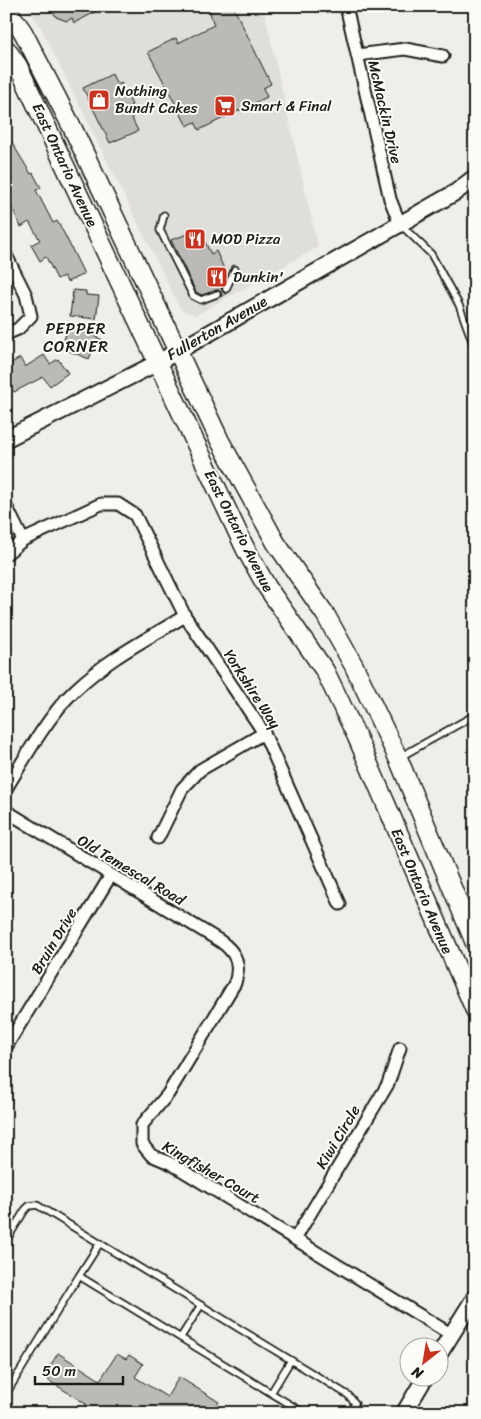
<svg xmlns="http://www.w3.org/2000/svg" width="481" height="1419" font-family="Sriracha,sans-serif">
<rect width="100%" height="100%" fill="#f0eeea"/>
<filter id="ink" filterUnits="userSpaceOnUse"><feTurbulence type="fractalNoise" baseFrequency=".02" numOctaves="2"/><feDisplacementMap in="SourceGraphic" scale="10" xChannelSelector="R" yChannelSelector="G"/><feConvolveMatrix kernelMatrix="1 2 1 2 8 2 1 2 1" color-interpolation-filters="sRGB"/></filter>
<g filter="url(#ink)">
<path fill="#e0deda" d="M26 6H263L318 247 196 315 181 310 40 26Z"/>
<path fill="#bbbab6" stroke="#1c1c1c" d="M50 6H107L74 23 72 18 67 21 56 17Z
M217 6H233L271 84 263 88 267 97 199 130 195 122 187 126 148 52 176 38 178 43 214 25 209 10Z
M112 74 117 85 121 83 132 105 127 108 138 131 110 143 83 88Z
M6 133 31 174 33 173 41 188 36 190 53 223 57 221 65 235 84 274 67 282 64 276 57 279 46 257 40 261 31 245 40 240 29 222 21 227 6 195Z
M199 230 211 254 216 251 226 273 223 275 225 280 221 289 224 293H228L220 297 222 293 218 290 202 295 196 292 171 240Z
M73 290 86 291V295L99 296 96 319 70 316Z
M69 326 103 340 99 352 93 349 89 359 69 351 76 347 63 342Z
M44 355 50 364 58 359 68 373 50 386 43 377 14 392 12 390 6 394V366L20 358 25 367Z
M58 1353 100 1380 117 1354 126 1359 129 1355 143 1364 135 1377 167 1397 179 1377 219 1402 212 1413H81L86 1404 48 1380 53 1371 49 1368Z"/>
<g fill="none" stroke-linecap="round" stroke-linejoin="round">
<g stroke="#1c1c1c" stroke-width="9">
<path id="lane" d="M164 215 160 230 193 296 201 300 217 294
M401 225 431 254 459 305 475 349
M226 289 235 269
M400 757 475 715
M6 1241 25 1210 29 1206 37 1205 348 1395 355 1403 351 1413
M79 1276 100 1243
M181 1337 201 1305
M271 1393 291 1360
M6 1394 79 1276 304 1413"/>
</g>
<g stroke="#1c1c1c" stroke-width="15">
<path id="street" d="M346 6 390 199 400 224
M357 55 405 49 443 56
M6 255 26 295 31 316 18 329 6 334
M6 506 23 540
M6 554 23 540 101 504H118L135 515 185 616 264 733 340 904
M6 789C24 759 49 715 74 691 107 659 147 639 185 616
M6 811 220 941C236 952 241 964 235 983L168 1094 142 1125V1144L151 1155 172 1164 452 1335
M158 838 182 789 200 770 264 733
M6 1047 111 875
M295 1239 388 1084 400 1048"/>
</g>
<g stroke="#1c1c1c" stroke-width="19">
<path id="secondary" d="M6 439 157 363 456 192 475 177
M438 1356 475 1297
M404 1413 426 1376"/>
</g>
<g stroke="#1c1c1c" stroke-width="21">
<path id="primary" d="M6 8 23 32 73 129 220 441 276 543 325 614 354 666 398 758 475 943
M6 49 18 66 245 548 267 587 325 671 357 737 475 1010"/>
</g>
<use href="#lane" stroke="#fdfcf7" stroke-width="5.5"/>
<use href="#street" stroke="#fdfcf7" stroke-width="11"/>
<use href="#secondary" stroke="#fdfcf7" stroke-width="15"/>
<use href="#primary" stroke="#fdfcf7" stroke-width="18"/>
</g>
</g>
<defs>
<g id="shop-square" transform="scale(1.125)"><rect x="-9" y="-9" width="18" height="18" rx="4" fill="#c8321e" stroke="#fdfcf7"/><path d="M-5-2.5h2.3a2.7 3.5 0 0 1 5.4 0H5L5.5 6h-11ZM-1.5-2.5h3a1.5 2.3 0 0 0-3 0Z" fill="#fff"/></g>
<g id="supermarket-square" transform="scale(1.125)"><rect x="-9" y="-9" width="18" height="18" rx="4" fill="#c8321e" stroke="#fdfcf7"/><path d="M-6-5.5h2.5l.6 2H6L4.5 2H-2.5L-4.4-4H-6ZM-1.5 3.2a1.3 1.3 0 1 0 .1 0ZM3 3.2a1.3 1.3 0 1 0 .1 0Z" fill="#fff"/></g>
<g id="restaurant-square" transform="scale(1.125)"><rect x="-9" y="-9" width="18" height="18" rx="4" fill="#c8321e" stroke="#fdfcf7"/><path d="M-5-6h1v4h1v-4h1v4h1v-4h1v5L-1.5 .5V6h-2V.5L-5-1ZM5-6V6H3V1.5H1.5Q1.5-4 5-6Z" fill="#fff"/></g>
</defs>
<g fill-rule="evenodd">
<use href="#shop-square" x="99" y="100"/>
<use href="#supermarket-square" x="225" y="106"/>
<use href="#restaurant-square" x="195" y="239"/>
<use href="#restaurant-square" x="217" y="277"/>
</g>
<g text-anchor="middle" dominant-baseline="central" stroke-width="4" stroke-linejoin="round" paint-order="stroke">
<g font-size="15" fill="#1c1c1c" stroke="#fdfcf7" text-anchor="start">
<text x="115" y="91">Nothing<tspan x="115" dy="17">Bundt Cakes</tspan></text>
<text x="241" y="106">Smart &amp; Final</text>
<text x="211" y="239">MOD Pizza</text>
<text x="233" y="277">Dunkin'</text>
</g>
<g font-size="15" fill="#1c1c1c" stroke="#fdfcf7">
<text transform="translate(385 112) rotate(77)">McMackin Drive</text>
<text transform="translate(65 165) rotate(65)">East Ontario Avenue</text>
<text transform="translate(217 328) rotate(-30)">Fullerton Avenue</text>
<text transform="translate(239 531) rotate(63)">East Ontario Avenue</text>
<text transform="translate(252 689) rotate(57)">Yorkshire Way</text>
<text transform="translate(131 870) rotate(31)">Old Temescal Road</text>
<text transform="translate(422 891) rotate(67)">East Ontario Avenue</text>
<text transform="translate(54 941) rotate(-59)">Bruin Drive</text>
<text transform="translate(338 1137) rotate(-59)">Kiwi Circle</text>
<text transform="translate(211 1172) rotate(30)">Kingfisher Court</text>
</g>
<g font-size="16" letter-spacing="1" fill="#1c1c1c" stroke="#fdfcf7">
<text x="76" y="328">PEPPER<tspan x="76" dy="18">CORNER</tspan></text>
</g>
</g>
<rect width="481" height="1419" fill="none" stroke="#fdfcf7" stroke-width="25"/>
<rect x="12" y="12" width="456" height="1394" fill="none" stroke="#1c1c1c" stroke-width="2" filter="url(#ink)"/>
<g transform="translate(424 1362) rotate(211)"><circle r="24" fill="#fdfcf7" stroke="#a3a29f"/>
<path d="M0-4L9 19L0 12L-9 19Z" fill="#c8321e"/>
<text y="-8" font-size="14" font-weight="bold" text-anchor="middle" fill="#1c1c1c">N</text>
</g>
<path d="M35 1376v8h88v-8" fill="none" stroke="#1c1c1c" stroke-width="2.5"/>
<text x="42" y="1376" font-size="15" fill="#1c1c1c" stroke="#fdfcf7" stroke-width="4" paint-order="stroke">50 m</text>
</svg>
